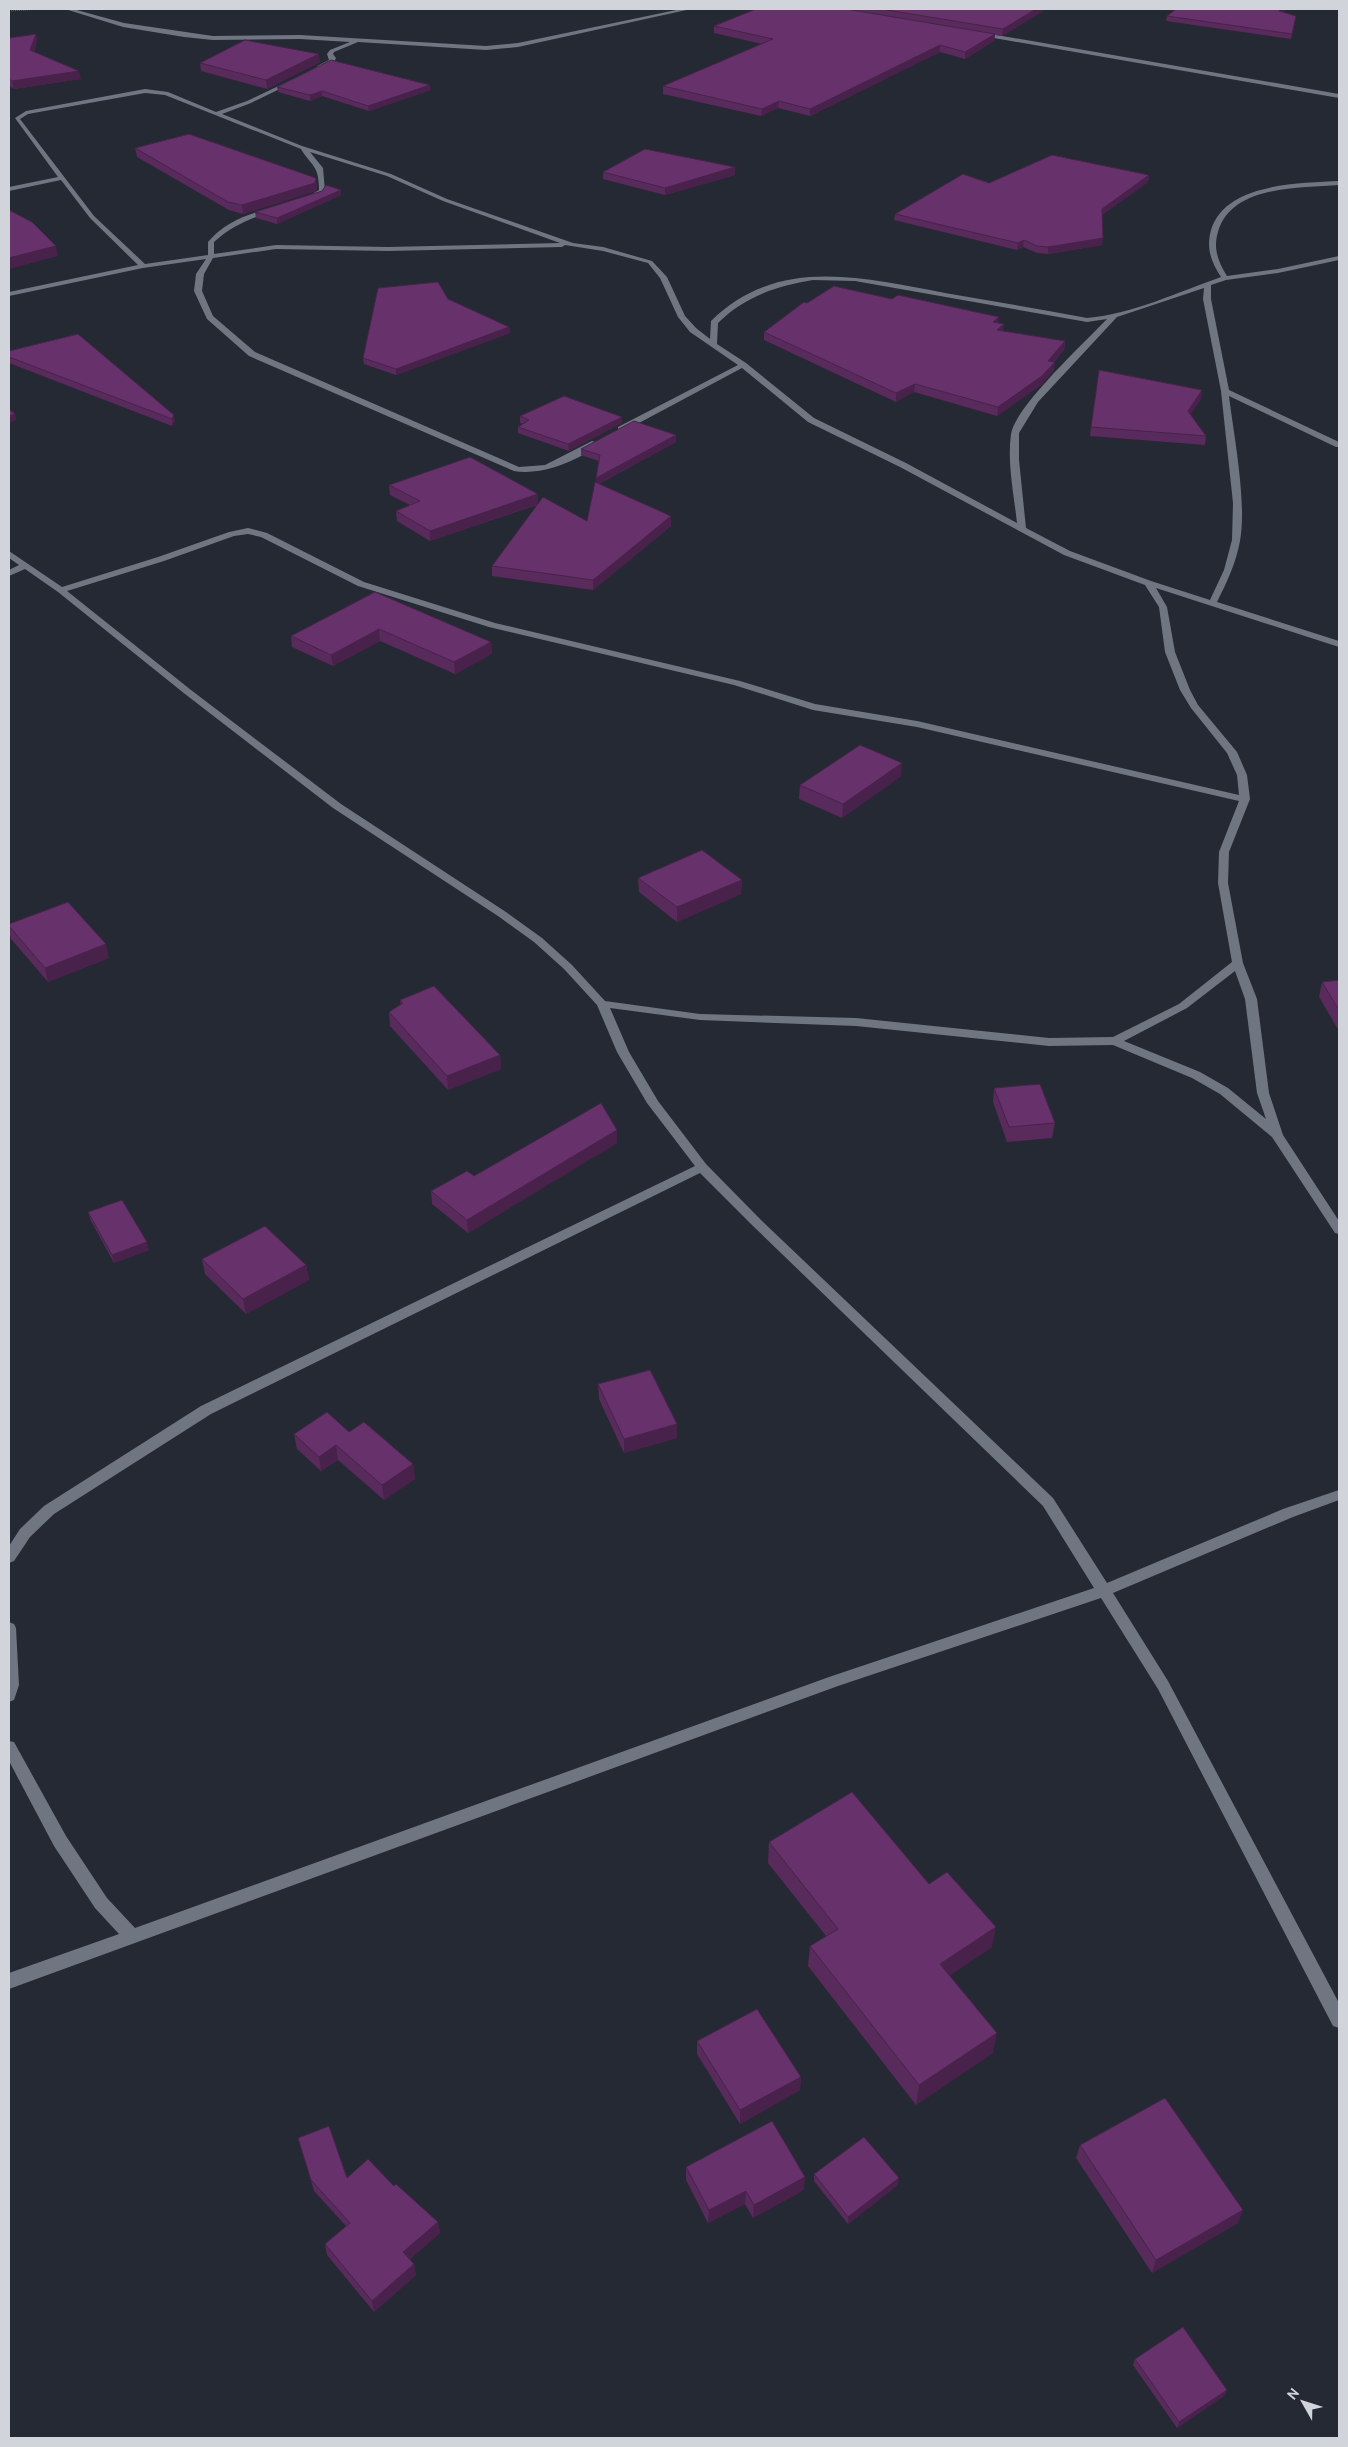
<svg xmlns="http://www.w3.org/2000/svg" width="1348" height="2447" font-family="Cabin,sans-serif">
<rect width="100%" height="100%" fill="#242933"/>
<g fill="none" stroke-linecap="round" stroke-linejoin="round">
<path stroke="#686c75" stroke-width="1" stroke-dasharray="1 1" stroke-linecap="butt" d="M9 11 42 9"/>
<path fill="#707681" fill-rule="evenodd" d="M65 9H73L124 23 213 36 300 35 486 46 518 43 681 9H691L518 47 486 50 358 42 334 52 333 54 336 58 334 62 319 69 317 66 329 60 327 54 330 50 350 42 300 39 213 40 184 37 123 27Z
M979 32 1339 94V98L977 35Z
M291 80 296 81 251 103 222 114 302 146 391 174 447 199 573 243 603 247 652 261 667 277 685 316 696 328 710 339 711 321C778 255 863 278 945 293 992 301 1040 309 1087 318 1133 314 1178 292 1221 277 1211 262 1206 248 1211 230 1225 183 1299 183 1339 181V185C1299 188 1231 185 1218 232 1213 248 1218 262 1227 276L1278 269 1339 256V260L1278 273 1226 280 1211 285V299L1229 390 1339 442V447H1336L1229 396C1234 437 1247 502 1240 541 1236 563 1227 582 1217 602L1339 641V647L1156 588 1167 607 1175 652 1190 690 1198 705 1237 752 1247 775 1250 799 1229 852 1228 883 1243 963 1257 999 1269 1093 1283 1135 1339 1221V1234L1335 1233 1272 1137 1220 1094 1192 1078 1113 1045 1049 1046 856 1026 700 1020 610 1008 629 1052 658 1101 706 1164 761 1220 1053 1498 1107 1583 1283 1509 1339 1490V1500L1293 1517 1113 1593 1168 1681 1339 2003V2028L1333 2026 1158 1689 1101 1598 838 1686 9 1989V1973L119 1934 95 1908 54 1846 9 1761V1741L14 1742 66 1836 107 1898 135 1928 829 1677 1094 1588 1043 1506 753 1226 700 1173 211 1414 54 1514 30 1537 14 1561 9 1563V1546L20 1529 44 1506 201 1406 695 1166 647 1103 617 1052 597 1005 564 969 534 942 498 916 333 808 185 694 58 592 25 569 9 576V570L19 565 9 558V551L62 587 158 557 229 532 248 528 267 533 364 582 495 623 740 681 815 704 917 721 1239 795 1237 775 1227 753 1191 708 1180 690 1165 652 1159 607 1145 585 1064 555 900 467 808 422 742 368 624 431H618V427L738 365 690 332 678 317 660 278 648 263 603 251 565 245 562 247 388 251 276 249 213 258 204 274 202 291 213 316 255 352 519 467 545 465 592 441 599 443C580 461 540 476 514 471L249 356 207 319 194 291 196 274 206 259 143 268 9 296V292L138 265 90 218 61 180 9 191V187L58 177 15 118 26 111 145 89 168 92 216 112 247 101ZM145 93 165 95 301 149C312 167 319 165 319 190L305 198V200L319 196 325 191 323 168 310 152 387 176 443 201 560 243 388 247 276 245 214 254V242C231 226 251 218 273 211V209L271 208C247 214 224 223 208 242V255L145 264 94 216 20 119 28 114ZM813 280 855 281 1087 322 1107 319C1085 342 1015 407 1011 434 1007 463 1014 495 1017 523L906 463 814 418 746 363 717 344 718 323C744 297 776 286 813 280ZM1204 288 1203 299 1221 391 1233 503 1232 540 1224 570 1210 600 1151 581 1070 551 1026 528 1019 460V433L1038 402 1117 317ZM248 534 261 537 358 586 489 627 734 685 813 710 917 727 1239 801 1219 852 1218 883 1232 962 1179 1004 1113 1037 1049 1038 856 1018 700 1014 605 1001 572 965 542 938 506 912 341 804 191 690 67 591 164 561 234 536ZM1235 971 1245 999 1257 1093 1266 1119 1228 1088 1200 1072 1124 1041 1187 1008Z
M9 1622 14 1624 16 1628 19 1685 14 1700 9 1702Z"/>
</g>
<path fill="#592a5c" d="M756 9H1046L1002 36 995 35 994 41 965 59 940 52 810 116 778 108 761 116 663 94V86L762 44 714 33V26Z
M1176 9H1287L1283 12 1296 16 1291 39 1166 21 1167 16Z
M36 34 37 41 34 52 81 79 14 89 9 85V38Z
M320 62 267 89 201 71 200 63Z
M277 87 431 90 369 111 322 96 310 101 278 92Z
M135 148 317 187 316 191 243 214 229 210 137 157Z
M735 167V175L665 195 603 179V172Z
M1149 175 1148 182 1102 215V245L1048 254 1037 253 1023 247 1017 250 894 220 895 214 989 183Z
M322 191 341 195 277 224 256 218 255 212Z
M448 299 509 327 510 333 396 375 364 364 363 358Z
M892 299 998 323 1003 331 1065 341 1064 350 1054 362V370L1041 385 997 416 914 392 896 402 764 340V332L807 303Z
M78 334 175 421 172 426 9 363V351Z
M1201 399 1190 414 1206 436 1205 445 1090 436 1091 427Z
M520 416 622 417V423L569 451 518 433V427L523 424 520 423Z
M676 442 599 484 671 526 593 590 492 576V566L537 505 430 541 397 521 396 511 410 505 390 495 389 485 538 503 587 521 596 482V478L599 461 581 455V449Z
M375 592 491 642 492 654 455 674 380 641 333 666 292 647 291 636Z
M901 776 842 818 799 799 800 785Z
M638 878 742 880 741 894 677 922 639 892Z
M9 924 109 958 48 982 11 939 9 931Z
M1339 980V1031L1319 997 1322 982Z
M400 1000 500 1055 501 1069 448 1090 390 1026 389 1012 401 1005Z
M994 1088 1055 1123 1052 1138 1007 1142 993 1102Z
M617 1143 468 1233 432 1204 431 1191Z
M88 1212 149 1250 114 1263 90 1219Z
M202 1259 306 1265 309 1280 246 1314 205 1274Z
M598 1384 677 1424V1438L624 1453 599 1399Z
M349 1432 413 1464 415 1479 384 1500 338 1460 321 1471 297 1449 294 1434Z
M769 1842 929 1884 992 1947 949 1976 993 2053 916 2105 808 1966 810 1946 826 1936 768 1863Z
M697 2041 801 2077 800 2090 740 2124 697 2054Z
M298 2138 347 2178 394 2186 438 2222 440 2233 410 2259 414 2264 416 2275 374 2312 327 2255 325 2244 346 2226 314 2191Z
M1080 2145 1238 2223 1152 2273 1076 2158Z
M686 2167 804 2190 753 2218 745 2204 708 2223 686 2180Z
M814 2174 898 2185 848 2224 814 2181Z
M1135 2359 1227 2390 1224 2396 1177 2428 1133 2365Z"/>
<path fill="#48224b" d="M1036 9H1046L1002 36 1003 29Z
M1282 9H1287L1278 16 1279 11Z
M36 34 37 41 32 58 30 50Z
M995 34 994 41 965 59V52Z
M940 45V52L810 116V109Z
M319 54 320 62 267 89 266 80Z
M79 71 81 79 14 89 12 81Z
M430 85 431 90 369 111 368 106Z
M322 91V96L310 101V95Z
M779 101 778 108 761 116 762 109Z
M735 167V175L665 195V188Z
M1149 175 1148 182 1102 215V209Z
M316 178 317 187 316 191 243 214 242 205Z
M341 190V195L277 224V218Z
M1103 238 1102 245 1048 254V247Z
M1024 240 1023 247 1017 250 1018 243Z
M56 246 58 256 9 269V258Z
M999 317 998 325 993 322Z
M1004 324 1003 333 997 330Z
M509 327 510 333 396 375V369Z
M1065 341 1064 350 1047 369 1048 361Z
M1055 362 1054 370 1041 385 997 416 998 407Z
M915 384 914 392 896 402V393Z
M1202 390 1201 399 1187 420 1188 411Z
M15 414 16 420 9 423V416Z
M174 415 175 421 172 426V419Z
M622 417V423L569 451 568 444Z
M676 435V442L596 485V478Z
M538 494V504L430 541V531Z
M671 516V526L593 590V580Z
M379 629 380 641 333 666 331 655Z
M491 642 492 654 455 674 454 662Z
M902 763 901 776 842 818 843 804Z
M742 880 741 894 677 922V907Z
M106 944 109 958 48 982 45 968Z
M500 1055 501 1069 448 1090 447 1076Z
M617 1130V1143L468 1233 467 1220Z
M147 1242 149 1250 114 1263 112 1255Z
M306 1265 309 1280 246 1314 243 1299Z
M677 1424V1438L624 1453V1439Z
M336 1445 338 1460 321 1471 319 1457Z
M413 1464 415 1479 384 1500 382 1485Z
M996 1927 992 1947 937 1984 940 1964Z
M997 2033 993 2053 916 2105 919 2085Z
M801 2077 800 2090 740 2124V2110Z
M805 2177 804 2190 753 2218 754 2205Z
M899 2178 898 2185 848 2224V2217Z
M746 2191 745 2204 708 2223 709 2210Z
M1243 2210 1238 2223 1152 2273 1156 2260Z
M438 2222 440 2233 405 2263 403 2252Z
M414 2264 416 2275 374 2312 372 2301Z
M1227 2390 1224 2396 1177 2428 1179 2422Z"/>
<path fill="#67316b" stroke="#48224b" d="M756 9H846L995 34 965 52 940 45 810 109 779 101 762 109 663 86 773 39 714 26Z
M881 9H1036L1003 29Z
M1176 9H1282L1279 11 1296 16 1292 34 1167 16Z
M36 34 30 50 79 71 12 81 9 79V38Z
M245 40 319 54 266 80 200 63Z
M331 60 430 85 368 106 322 91 310 95 277 87Z
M189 134 316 178 315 183 242 205 228 202 135 148Z
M645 149 735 167 665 188 603 172Z
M1052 155 1149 175 1102 209 1103 238 1048 247 1037 246 1024 240 1018 243 895 214 963 174 989 183Z
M326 185 341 190 277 218 255 212 322 191Z
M9 210 32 222 56 246 9 258Z
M438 282 448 299 509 327 396 369 363 358 378 288Z
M834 286 892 299 898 295 999 317 993 322 1004 324 997 330 1065 341 1048 361 1055 362 1042 376 998 407 915 384 896 393 764 332 804 302 807 303Z
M78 334 174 415 172 419 9 357V351Z
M1099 370 1202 390 1188 411 1206 436 1091 427Z
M564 396 622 417 568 444 518 427 529 420 520 416Z
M9 409 15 414 9 416Z
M634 421 676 435 596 478 600 455 581 449Z
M470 457 538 494 430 531 396 511 420 501 389 485Z
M595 482 671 516 593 580 492 566 543 497 587 521Z
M375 592 491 642 454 662 379 629 331 655 291 636Z
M860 745 902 763 843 804 800 785Z
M702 850 742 880 677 907 638 878Z
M68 902 106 944 45 968 9 926V924Z
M1339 980V1010L1322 982Z
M434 986 500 1055 447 1076 389 1012 403 1003 400 1000Z
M1040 1084 1055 1123 1009 1127 994 1088Z
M601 1103 617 1130 467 1220 431 1191 467 1171 474 1176Z
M122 1200 147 1242 112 1255 88 1212Z
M265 1226 306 1265 243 1299 202 1259Z
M650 1370 677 1424 624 1439 598 1384Z
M327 1412 349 1432 364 1422 413 1464 382 1485 336 1445 319 1457 294 1434Z
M852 1792 929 1884 947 1872 996 1927 940 1964 997 2033 919 2085 810 1946 838 1929 769 1842Z
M757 2009 801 2077 740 2110 697 2041Z
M1165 2098 1243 2210 1156 2260 1080 2145Z
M772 2121 805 2177 754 2205 746 2191 709 2210 686 2167Z
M329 2126 347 2178 368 2159 394 2186 396 2184 438 2222 403 2252 414 2264 372 2301 325 2244 350 2223 311 2180 298 2138Z
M864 2137 899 2178 848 2217 814 2174Z
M1183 2327 1227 2390 1179 2422 1135 2359Z"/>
<rect width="1348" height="2447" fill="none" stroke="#d1d4db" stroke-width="20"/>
<g transform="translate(1303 2402) rotate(309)" stroke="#242933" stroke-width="4" paint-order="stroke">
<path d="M0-4L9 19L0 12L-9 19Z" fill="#d1d4db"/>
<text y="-8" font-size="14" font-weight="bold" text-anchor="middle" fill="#d1d4db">N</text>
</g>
</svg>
